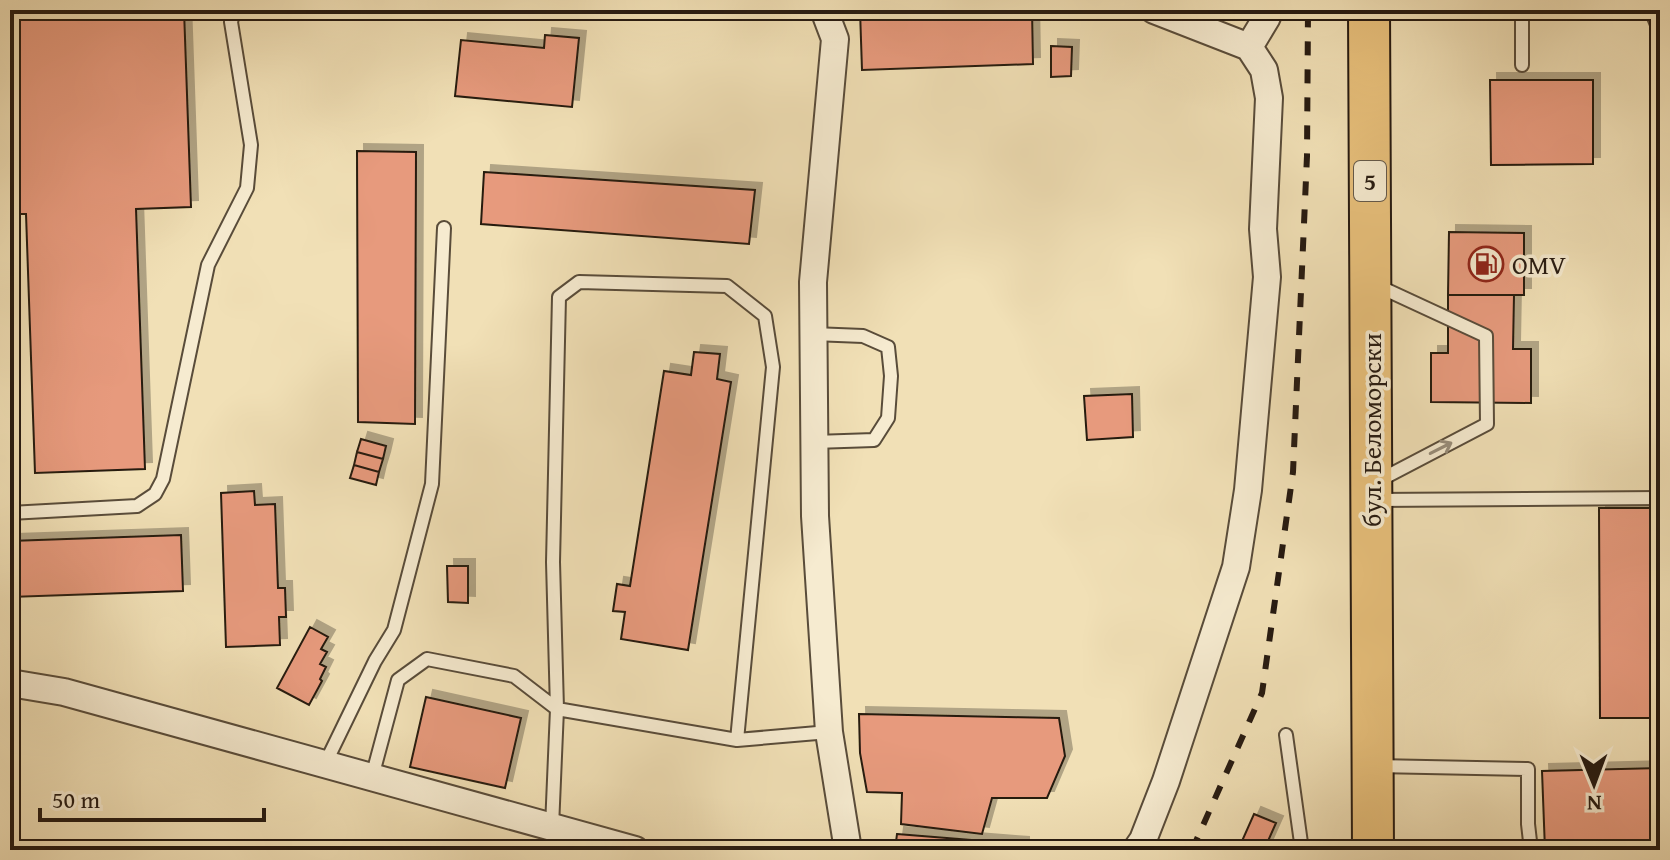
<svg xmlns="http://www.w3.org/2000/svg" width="1670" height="860" font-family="'Gentium Book Plus',serif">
<defs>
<filter id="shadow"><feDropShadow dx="7" dy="-7" stdDeviation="0" flood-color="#0004"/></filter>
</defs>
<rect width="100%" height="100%" fill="#f1e0b6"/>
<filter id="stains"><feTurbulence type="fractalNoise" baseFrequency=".0025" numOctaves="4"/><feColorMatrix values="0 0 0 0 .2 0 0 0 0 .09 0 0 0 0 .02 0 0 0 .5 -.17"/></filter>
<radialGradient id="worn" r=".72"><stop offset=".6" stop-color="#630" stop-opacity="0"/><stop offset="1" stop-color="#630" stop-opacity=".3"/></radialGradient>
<path fill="#e79a7d" stroke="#261a11" stroke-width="2" filter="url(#shadow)" d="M10 10H184L191 207 136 209 145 469 35 473 26 214H10Z
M860 10H915V16H926V10H1032L1033 64 862 70Z
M545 35 579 38 572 107 455 96 461 40 544 48Z
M1051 46 1072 47 1071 76 1051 77Z
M1490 80H1593V164L1491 165Z
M357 151 416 152 415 424 358 422Z
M484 172 755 190 749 244 481 224Z
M1449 232 1524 233V295H1448Z
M1448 295H1514L1513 349H1531V403L1431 402V353H1448Z
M694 352 720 354 717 379 731 382 688 650 621 639 625 612 613 611 617 584 630 586 664 371 691 375Z
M1132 394 1133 437 1087 440 1084 396Z
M361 439 386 446 383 459 357 452Z
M357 452 383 459 379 472 354 465Z
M354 465 379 472 376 485 350 478Z
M254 491 255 505 275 504 278 588H285L286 617H279L280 645 226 647 221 493Z
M1599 508H1660V718H1600Z
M181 535 183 591 10 597V541Z
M447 566H468V603L448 602Z
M310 627 328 637 321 649 327 652 320 664 326 667 320 679 322 681 309 705 277 688Z
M426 697 521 718 505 788 410 767Z
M859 714 1059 718 1065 756 1047 798H992L982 834 901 824 902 793 867 792 860 753Z
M1660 768V850H1545L1542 771Z
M1254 814 1276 823 1264 850H1238Z
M897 834 1022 844V850H895Z"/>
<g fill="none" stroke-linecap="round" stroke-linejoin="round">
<g stroke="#594c3a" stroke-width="16">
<path id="lane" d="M1651 10 1660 32
M1522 65V10
M813 334 863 336 888 347 891 376 888 418 874 440 814 442
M1378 481 1487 424 1486 336 1378 286
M1375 500 1660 498
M10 513 137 506 155 494 163 479 208 265 247 188 251 145 231 22 234 10
M1286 735 1302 850
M325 764 375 661 394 630 432 484 444 228
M1376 766 1528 769V824L1531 850
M372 777 398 680 427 659 514 676 557 709 737 740 829 732
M552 827 557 709 553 562 559 297 579 282 727 286 765 316 773 367 737 740"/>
</g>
<g stroke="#594c3a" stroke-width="30">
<path id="street" d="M824 10 835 39 813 282 815 516 829 732 848 850
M1154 10 1249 47
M10 683 64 692 635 850
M1136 850 1143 840 1166 781 1236 567 1248 490 1267 277 1263 229 1269 98 1264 70 1249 47 1267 17 1266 10"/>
</g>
<g stroke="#261a11" stroke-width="44">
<path id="primary" d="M1369 10 1373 850"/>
</g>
<use href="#lane" stroke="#f6ebd0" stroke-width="12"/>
<use href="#street" stroke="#f6ebd0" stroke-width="26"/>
<use href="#primary" stroke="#e8c07b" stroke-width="40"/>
<path stroke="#261a11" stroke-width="6" stroke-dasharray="14 14" stroke-linecap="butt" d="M1192 850 1262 693 1293 472 1307 156 1308 10"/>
</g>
<defs><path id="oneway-shaft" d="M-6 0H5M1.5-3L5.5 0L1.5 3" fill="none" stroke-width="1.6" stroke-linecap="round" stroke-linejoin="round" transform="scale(2)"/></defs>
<use stroke="#988d7a" href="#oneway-shaft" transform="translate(1441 448) rotate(-27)"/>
<defs>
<g id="fuel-ring" transform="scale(1.8)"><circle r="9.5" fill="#f6ebd0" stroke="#8f2418" stroke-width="1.5"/><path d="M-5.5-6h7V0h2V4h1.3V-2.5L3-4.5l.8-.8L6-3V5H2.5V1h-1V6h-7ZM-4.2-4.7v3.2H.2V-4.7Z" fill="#8f2418"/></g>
</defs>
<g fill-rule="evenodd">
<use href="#fuel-ring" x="1486" y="264"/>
</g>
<g text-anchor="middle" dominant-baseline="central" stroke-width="7" stroke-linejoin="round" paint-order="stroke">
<rect fill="#f6ebd0" stroke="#64594a" stroke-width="2" x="1354" y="161" width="32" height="40" rx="6"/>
<g font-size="24" font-weight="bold" fill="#261a11">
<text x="1370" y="181">5</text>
</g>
<g font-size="26" fill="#261a11" stroke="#f6ebd0" text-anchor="start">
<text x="1512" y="264">OMV</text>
</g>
<g font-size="26" fill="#261a11" stroke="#f6ebd0">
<text transform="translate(1371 430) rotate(-90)">бул. Беломорски</text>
</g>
</g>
<rect width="1670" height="860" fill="none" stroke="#f1e0b6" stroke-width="40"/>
<rect x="12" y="12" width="1646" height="836" fill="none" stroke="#261a11" stroke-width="4"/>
<rect x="20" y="20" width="1630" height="820" fill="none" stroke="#261a11" stroke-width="2"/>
<g transform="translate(1594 784) rotate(179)" stroke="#f6ebd0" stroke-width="6" paint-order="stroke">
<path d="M0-6L14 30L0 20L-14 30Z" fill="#261a11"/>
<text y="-12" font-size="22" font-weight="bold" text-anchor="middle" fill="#261a11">N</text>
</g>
<path d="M40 808v12h224v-12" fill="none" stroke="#261a11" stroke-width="4"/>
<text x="52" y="808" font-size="24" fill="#261a11" stroke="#f6ebd0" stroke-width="6" paint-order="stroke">50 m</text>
<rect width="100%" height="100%" filter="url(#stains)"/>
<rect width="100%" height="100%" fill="url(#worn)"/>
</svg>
